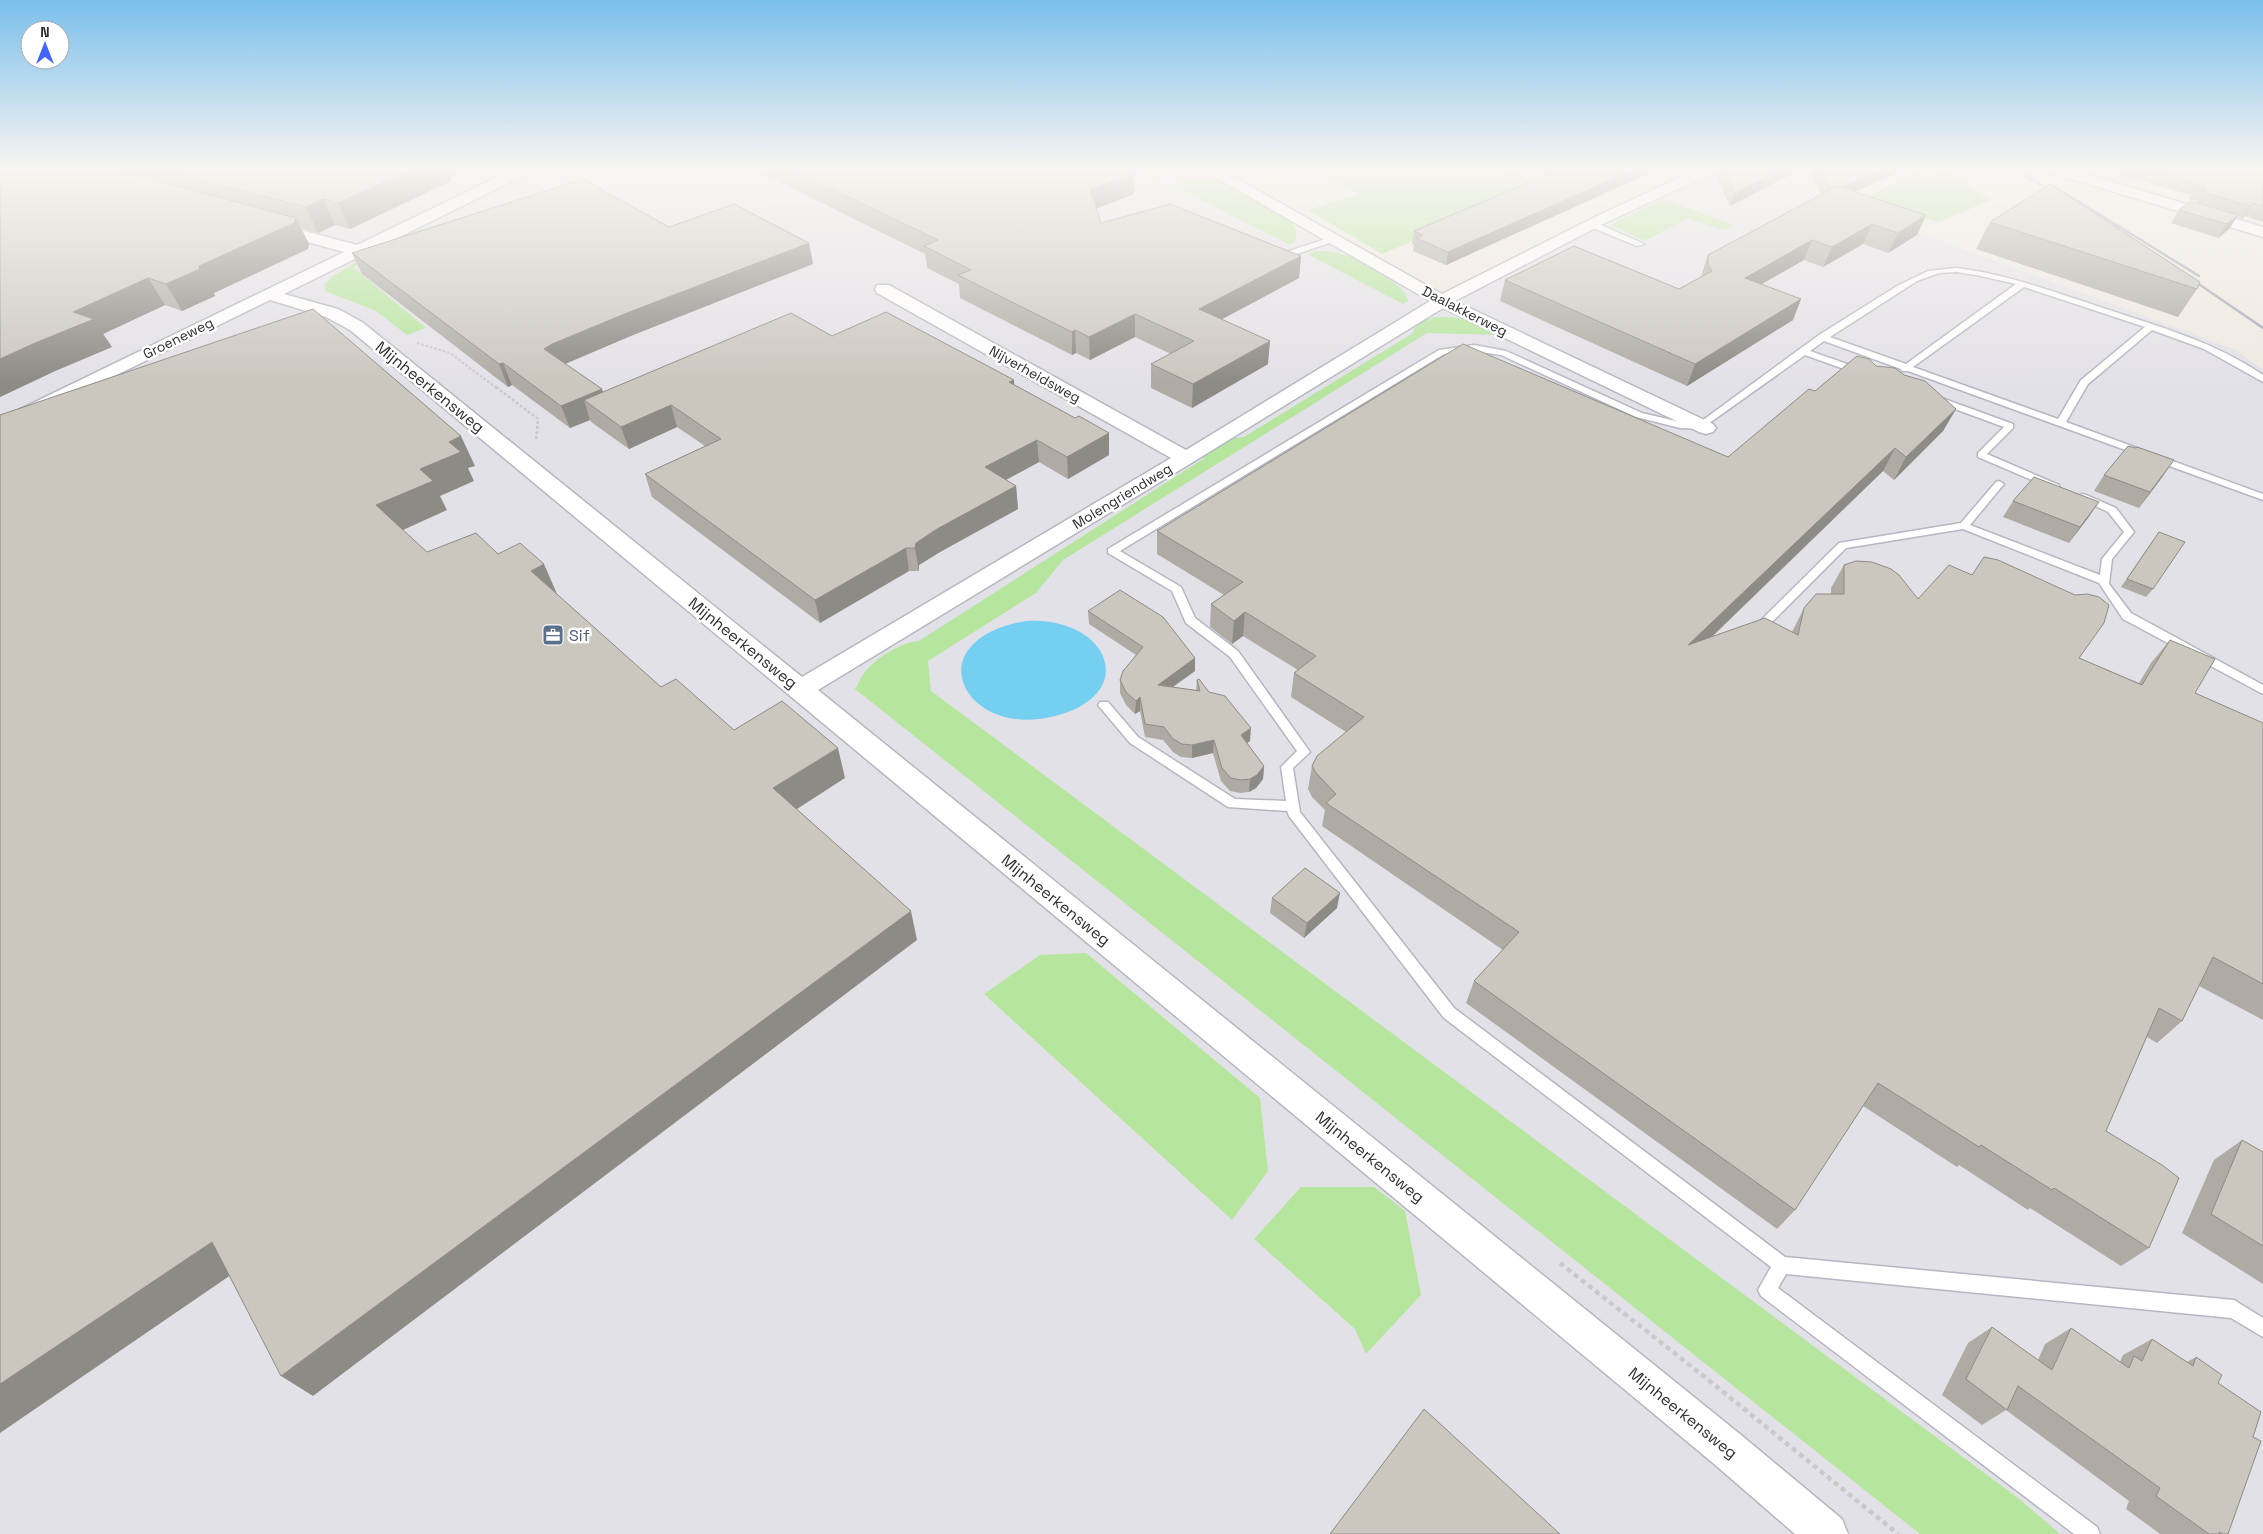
<svg xmlns="http://www.w3.org/2000/svg" width="2263" height="1534" font-family="'Space Grotesk',sans-serif">
<rect width="100%" height="100%" fill="#efe9e1"/>
<path fill="#e3e1e8" d="M44 167H1167L1436 296 1703 167H1741L2236 350 2263 370V1534H0V192Z"/>
<path fill="#b6e59e" d="M1130 167H1175L1156 178Z
M1312 167H1515L1509 170 1544 185 1382 254 1308 210 1359 194Z
M1921 167H1937L1992 200 1938 222 1863 200Z
M1196 179H1209L1222 182 1292 222 1296 230V240L1290 245 1172 185Z
M1663 199 1733 225 1723 230 1688 218 1645 241 1610 225Z
M431 228 353 267 426 328 407 335 376 311 325 291V284L333 276 407 232Z
M1316 251C1345 250 1365 263 1389 277L1386 278C1397 284 1405 289 1408 301L1403 304 1307 254Z
M1435 317C1465 316 1476 321 1503 335L1427 333 1063 560 1036 593 928 661 931 691 2018 1498 2060 1534H1920L855 689C858 684 861 677 865 672 877 657 900 643 919 641L1203 459C1215 443 1225 439 1244 437L1413 333 1415 323Z
M1086 953 1260 1098 1268 1171 1232 1220 984 994 1040 955Z
M1301 1187H1374L1405 1211 1421 1295 1366 1354 1355 1329 1254 1239Z"/>
<path fill="#75cff0" d="M1026 621C1109 616 1141 694 1055 716 963 740 914 640 1026 621Z"/>
<g fill="none" stroke-linecap="round" stroke-linejoin="round">
<g stroke="#b4b7c1" stroke-width="3">
<path id="lane" d="M1588 222H1594L1644 244 1637 246 1588 226Z
M1332 237H1335V241L1282 259H1276L1271 255 1275 253 1280 254Z
M1956 268C2008 274 2056 293 2106 309 2160 327 2215 342 2263 375V382L2204 349 2152 330 2088 384 2066 422 2263 494V500L1908 371H1902L1901 369 1824 341 1810 351 1864 370V374H1858L1805 355 1701 429 1680 428 1636 417 1501 355 1474 351 1444 354 1120 551 1181 587 1195 618 1238 651 1310 752 1293 768 1300 812 1454 1008 1785 1257 2234 1300 2263 1318V1337L2231 1318 1786 1274 1778 1288 2097 1527 2100 1534H2074L1761 1296 1758 1290 1771 1267 1444 1018 1289 816 1287 811 1228 807 1130 743 1098 705 1100 702H1108L1138 737 1235 799 1286 801 1281 767 1297 751 1230 657 1186 623 1172 591 1108 553V549L1439 350 1474 345 1506 351 1642 413 1680 422 1699 423 1819 335 1897 286 1928 271ZM1956 272 1976 275 2016 284 1906 364 1830 337 1917 281 1939 273ZM2024 287 2145 327 2081 380 2058 419 1913 367Z
M1936 396 2013 424V428L1987 454 2059 485V489H2053L1978 457V453L2004 427 1933 401V397Z
M1999 481 2004 484 1970 525 2100 575 2102 559 2124 532 2108 512 2077 497 2082 494 2086 495 2116 508 2134 532 2112 559 2109 584 2131 613 2263 685V694L2123 619 2099 583 1963 529 1846 548 1763 631H1755L1753 628 1839 543 1961 523 1996 482Z"/>
</g>
<g stroke="#b4b7c1" stroke-width="3">
<path id="street" d="M518 167H537L535 170 284 294 338 309 362 322 802 677 1171 458 877 293 875 289 877 285H889L1186 450 1430 301 1198 167H1216L1442 294 1597 216 1702 167H1721L1719 170 1607 222 1455 301 1713 424 1716 428 1713 432 1706 434 1699 432 1443 308 1193 462 818 690 1741 1435 1842 1519 1848 1534H1795L1713 1463 350 330 326 317 270 300 0 432V419L344 252 264 230 262 227 264 224 270 222 357 245Z
M2040 167H2063L2263 227V237L2042 170Z"/>
</g>
<path stroke="#c9c9c9" stroke-width="2" stroke-dasharray="2.5 2" stroke-linecap="butt" d="M417 343 450 353 498 389"/>
<path stroke="#c9c9c9" stroke-width="2.5" stroke-dasharray="3 2" stroke-linecap="butt" d="M496 387 538 419 536 441"/>
<path stroke="#c9c9c9" stroke-width="4.5" stroke-dasharray="5 4" stroke-linecap="butt" d="M1560 1263 1701 1374 1898 1534"/>
<use href="#lane" fill="#fff" fill-rule="evenodd"/>
<use href="#street" fill="#fff" fill-rule="evenodd"/>
<path stroke="#a3a6b8" stroke-width="2.5" d="M2011 167 2056 194
M2052 185 2199 276
M2187 276 2263 328"/>
</g>
<path fill="#afaba4" d="M0 167H472L450 178 451 181 350 229 335 225 318 233 301 228 309 244 308 249 214 293 215 296 182 311 165 305 103 334 112 347 55 371 0 397Z
M749 167H1119L1134 194 1096 209 1101 223 1301 256 1299 278 1222 319 1268 364 1192 408 1151 388V364L1171 354 1135 337 1090 360 1076 353 1072 355 960 298 959 284 927 268 925 254Z
M1534 167H1663L1446 265 1413 251 1414 245 1412 244 1414 231 1548 174 1534 169Z
M1717 167H1805L1730 206 1715 174Z
M1808 167H1910L1855 192 1926 215 1917 235 1888 253 1863 244 1823 267 1804 260 1762 284 1801 299 1793 320 1687 386 1500 301 1505 280 1679 289 1701 277 1708 255 1822 194Z
M2101 167H2263V222L2245 216 2242 219 2237 217 2229 229 2218 238 2171 223 2179 210 2197 203 2198 201 2189 199 2191 195 2100 169Z
M1990 222 2197 289 2178 317 1976 249Z
M669 227 809 243 813 264 633 335 565 364 602 389 603 392 832 336 1014 385 1075 418 1109 433V455L1068 479 1039 462 1006 480 1016 486 1018 509 940 552 919 565V571H909L820 623 652 497 645 474 705 446 677 427 629 449 591 422 590 420 570 428 512 385 508 387 362 274 352 253Z
M1876 366 1904 375 1956 409 1943 431 1894 480 1883 471 1711 638 1792 632 1804 608 1831 594V588L1844 565 1918 599 2079 658 2139 683 2151 663 2170 640 2195 693 2263 723V1020L2199 986 2182 1021 2157 1043 2147 1037 2106 1131 2149 1248 2121 1266 2030 1208 2028 1210 1959 1165 1957 1167 1863 1106 1795 1210 1777 1229 1466 1003 1474 981 1503 950 1322 826 1325 810 1312 797 1308 789 1312 766 1346 732 1291 697 1294 673 1298 670 1243 636 1232 644 1210 627 1211 604 1224 595 1157 554V531L1728 457 1815 391Z
M2104 475 2163 476 2139 508 2094 491Z
M2013 501 2099 502 2069 543 2003 517Z
M2153 540V589L2146 597 2121 587Z
M1088 611 1195 671 1173 687 1196 690 1197 680 1209 692 1250 741 1247 743 1264 766 1263 779 1256 788 1249 792 1240 793 1230 791 1221 781 1213 753 1192 758 1181 757 1173 752 1163 740 1145 737 1140 711 1135 714 1126 705 1120 693V680L1136 655 1089 624Z
M1272 898 1337 908 1304 938 1270 913Z
M2242 1140 2263 1152V1284L2182 1233 2214 1160Z
M1992 1327 2038 1360 2045 1344 2071 1328 2120 1362 2123 1355 2152 1339 2187 1362 2196 1357 2218 1383 2253 1437 2228 1534H2160L2126 1509 2129 1501 2006 1410 1982 1425 1942 1395 1968 1343Z"/>
<path fill="#8e8b86" d="M121 167H127L139 188 135 192Z
M416 167H472L450 178 451 181 350 229 338 203Z
M1639 167H1663L1446 265 1448 252Z
M1786 167H1805L1730 206 1735 193Z
M1888 167H1910L1828 204 1833 192Z
M1134 173V194L1090 211V190Z
M323 199 335 225 318 233 306 207Z
M2253 203 2245 216 2242 219 2250 206Z
M1926 215 1917 235 1888 253 1898 233Z
M2238 215 2229 229 2218 238 2227 224Z
M296 218 309 244 308 249 214 293 215 296 182 311 166 284 199 266Z
M1872 224 1863 244 1823 267 1832 247Z
M1812 240 1804 260 1737 298 1745 278Z
M809 243 813 264 633 335 560 366 544 349 552 344 627 313Z
M1301 256 1299 278 1198 332 1199 309Z
M148 278 165 305 103 334 112 347 55 371 0 397V359L73 312Z
M1801 299 1793 320 1687 386 1695 364Z
M1135 314V337L1090 360 1089 337Z
M1075 330 1076 353 1072 355V332Z
M1270 341 1268 364 1192 408 1193 384Z
M503 363 512 385 508 387 499 364Z
M1014 380 1015 402 1009 382Z
M602 389 609 411 584 400 590 420 570 428 561 406Z
M671 405 677 427 629 449 621 427Z
M1956 409 1943 431 1894 480 1906 457Z
M1109 433V455L1068 479 1067 457Z
M461 436 475 466 468 468 474 481 440 496 447 510 392 535 376 505 449 442Z
M1037 440 1039 462 987 490 985 467Z
M1895 448 1883 471 1678 669 1688 645Z
M2174 460 2163 476 2139 508 2150 492Z
M1016 486 1018 509 940 552 919 565V571L915 548 916 543 937 529Z
M2099 502 2088 518 2069 543 2080 527Z
M906 548 909 571 820 623 815 600Z
M544 564 557 594 531 571Z
M1245 612 1243 636 1232 644 1234 621Z
M1195 658V671L1157 698 1158 685Z
M1140 697V711L1135 714 1136 701Z
M1251 728 1250 741 1240 748 1241 735Z
M1214 740 1213 753 1192 758V745Z
M838 748 845 778 783 818 773 788Z
M1264 766 1263 779 1256 788 1249 792 1250 779Z
M1340 893 1337 908 1304 938 1307 923Z
M911 911 917 940 313 1396 281 1376Z
M212 1242 244 1266 0 1433V1384Z"/>
<path fill="#cbc7bf" stroke="#8e8b86" d="M0 167H121L124 172 296 218 294 223 199 266 200 269 166 284 148 278 73 312 94 319 35 343 0 359Z
M152 167H416L338 203 323 199 306 207Z
M787 167H1119L1134 173 1090 190 1101 223 1170 204 1301 256 1199 309 1270 341 1193 384 1151 364 1194 341 1135 314 1089 337 1075 330 1072 332 958 275 971 270 924 246 938 240Z
M1565 167H1639L1448 252 1416 238 1423 235 1414 231Z
M1722 167H1786L1735 193Z
M1819 167H1888L1842 187 1837 186 1831 189Z
M2145 167H2263V206L2253 203 2250 206 2203 192 2207 189 2197 186 2201 184Z
M583 179 669 227 734 204 809 243 627 313 552 344 544 349 602 389 561 406 503 363 499 364 352 253Z
M2050 184 2200 282 2197 289 1990 222Z
M1837 186 1926 215 1898 233 1872 224 1832 247 1812 240 1745 278 1801 299 1695 364 1505 280 1574 246 1679 289 1712 271 1708 265V255Z
M2191 201 2238 215 2227 224 2179 210Z
M313 309 461 436 449 442 461 452 420 469 433 481 376 505 427 552 476 533 498 554 520 543 544 564 531 571 661 687 676 679 734 730 782 701 838 748 773 788 911 911 281 1376 212 1242 0 1384V415Z
M886 312 1014 380 1009 382 1075 418 1079 416 1109 433 1067 457 1037 440 985 467 1016 486 937 529 916 543 915 548H906L815 600 645 474 721 439 671 405 621 427 584 400 791 313 832 336Z
M1463 344 1728 457 1809 389 1815 391 1857 356 1869 359 1876 366 1895 368 1904 375 1925 381 1956 409 1906 457 1895 448 1688 645 1765 618 1798 635 1804 608 1816 594H1844V565L1856 561 1872 562 1891 569 1899 575 1918 599 1949 565 1972 575 1984 557 1998 560 2075 595 2087 594 2099 597 2109 605 2104 623 2079 658 2142 685 2170 640 2215 659 2195 693 2263 723V984L2213 957 2182 1021 2159 1008 2106 1131 2162 1165 2179 1178 2149 1248 2054 1188 2052 1190 1981 1145 1979 1147 1878 1083 1795 1210 1474 981 1519 932 1326 803 1336 794 1316 773 1312 766 1317 756 1364 717 1294 673 1316 656 1245 612 1234 621 1211 604 1243 582 1157 531Z
M2128 446 2136 448 2137 447 2174 460 2150 492 2104 475Z
M2034 477 2099 502 2080 527 2013 501Z
M2159 532 2185 542 2153 589 2127 579Z
M1120 590 1163 617 1195 658 1158 685 1200 691 1197 680 1199 679 1209 692 1225 696 1251 728 1241 735 1264 766 1257 775 1250 779 1241 780 1231 778 1222 768 1214 740 1192 745 1182 744 1173 739 1164 727 1145 724 1140 697 1136 701 1126 692 1120 680 1123 671 1143 647 1088 611Z
M1305 868 1340 893 1307 923 1272 898Z
M2242 1140 2263 1152V1246L2211 1214Z
M1992 1327 2052 1370 2071 1328 2129 1368 2134 1356 2142 1361 2152 1339 2193 1366 2196 1357 2222 1375 2218 1383 2261 1412 2253 1437 2261 1441 2228 1534H2223L2219 1532V1534H2209L2156 1496 2160 1488 2018 1386 2007 1410 1966 1379Z
M1424 1409 1560 1534H1330Z"/>
<linearGradient id="sky" x2="0" y2="1"><stop stop-color="#7abfeb"/><stop offset="0.44" stop-color="#f8f5f2"/><stop offset="1" stop-color="#f8f5f2" stop-opacity="0"/></linearGradient>
<rect width="2263" height="382" fill="url(#sky)"/>
<defs>
<g id="office-square" transform="scale(1.125)"><rect x="-9" y="-9" width="18" height="18" rx="4" fill="#5c6f8a" stroke="#fff"/><path d="M-6-3h4V-5.5h4V-3h4V5H-6ZM-1-4.5V-3h2v-1.5ZM-6 0V1H6V0Z" fill="#fff"/></g>
</defs>
<g fill-rule="evenodd">
<use href="#office-square" x="553" y="635"/>
</g>
<g text-anchor="middle" dominant-baseline="central" stroke-width="5" stroke-linejoin="round" paint-order="stroke">
<g font-size="14" fill="#2e2e2e" stroke="#fff">
<text transform="translate(1465 311) rotate(27)">Daalakkerweg</text>
<text transform="translate(178 338) rotate(-26)">Groeneweg</text>
<text transform="translate(1035 374) rotate(29)">Nijverheidsweg</text>
<text transform="translate(1122 496) rotate(-31)">Molengriendweg</text>
</g>
<g font-size="16" fill="#2e2e2e" stroke="#fff">
<text transform="translate(430 387) rotate(39)">Mijnheerkensweg</text>
<text transform="translate(743 643) rotate(39)">Mijnheerkensweg</text>
<text transform="translate(1056 900) rotate(39)">Mijnheerkensweg</text>
<text transform="translate(1370 1157) rotate(39)">Mijnheerkensweg</text>
<text transform="translate(1683 1413) rotate(39)">Mijnheerkensweg</text>
</g>
<g font-size="16" fill="#4e5e75" stroke="#fff" text-anchor="start">
<text x="569" y="635">Sif</text>
</g>
</g>
<g transform="translate(45 45)"><circle r="24" fill="#ffffff" stroke="#ababab"/>
<path d="M0-4L9 19L0 12L-9 19Z" fill="#4264fb"/>
<text y="-8" font-size="14" font-weight="bold" text-anchor="middle" fill="#2e2e2e">N</text>
</g>
</svg>
